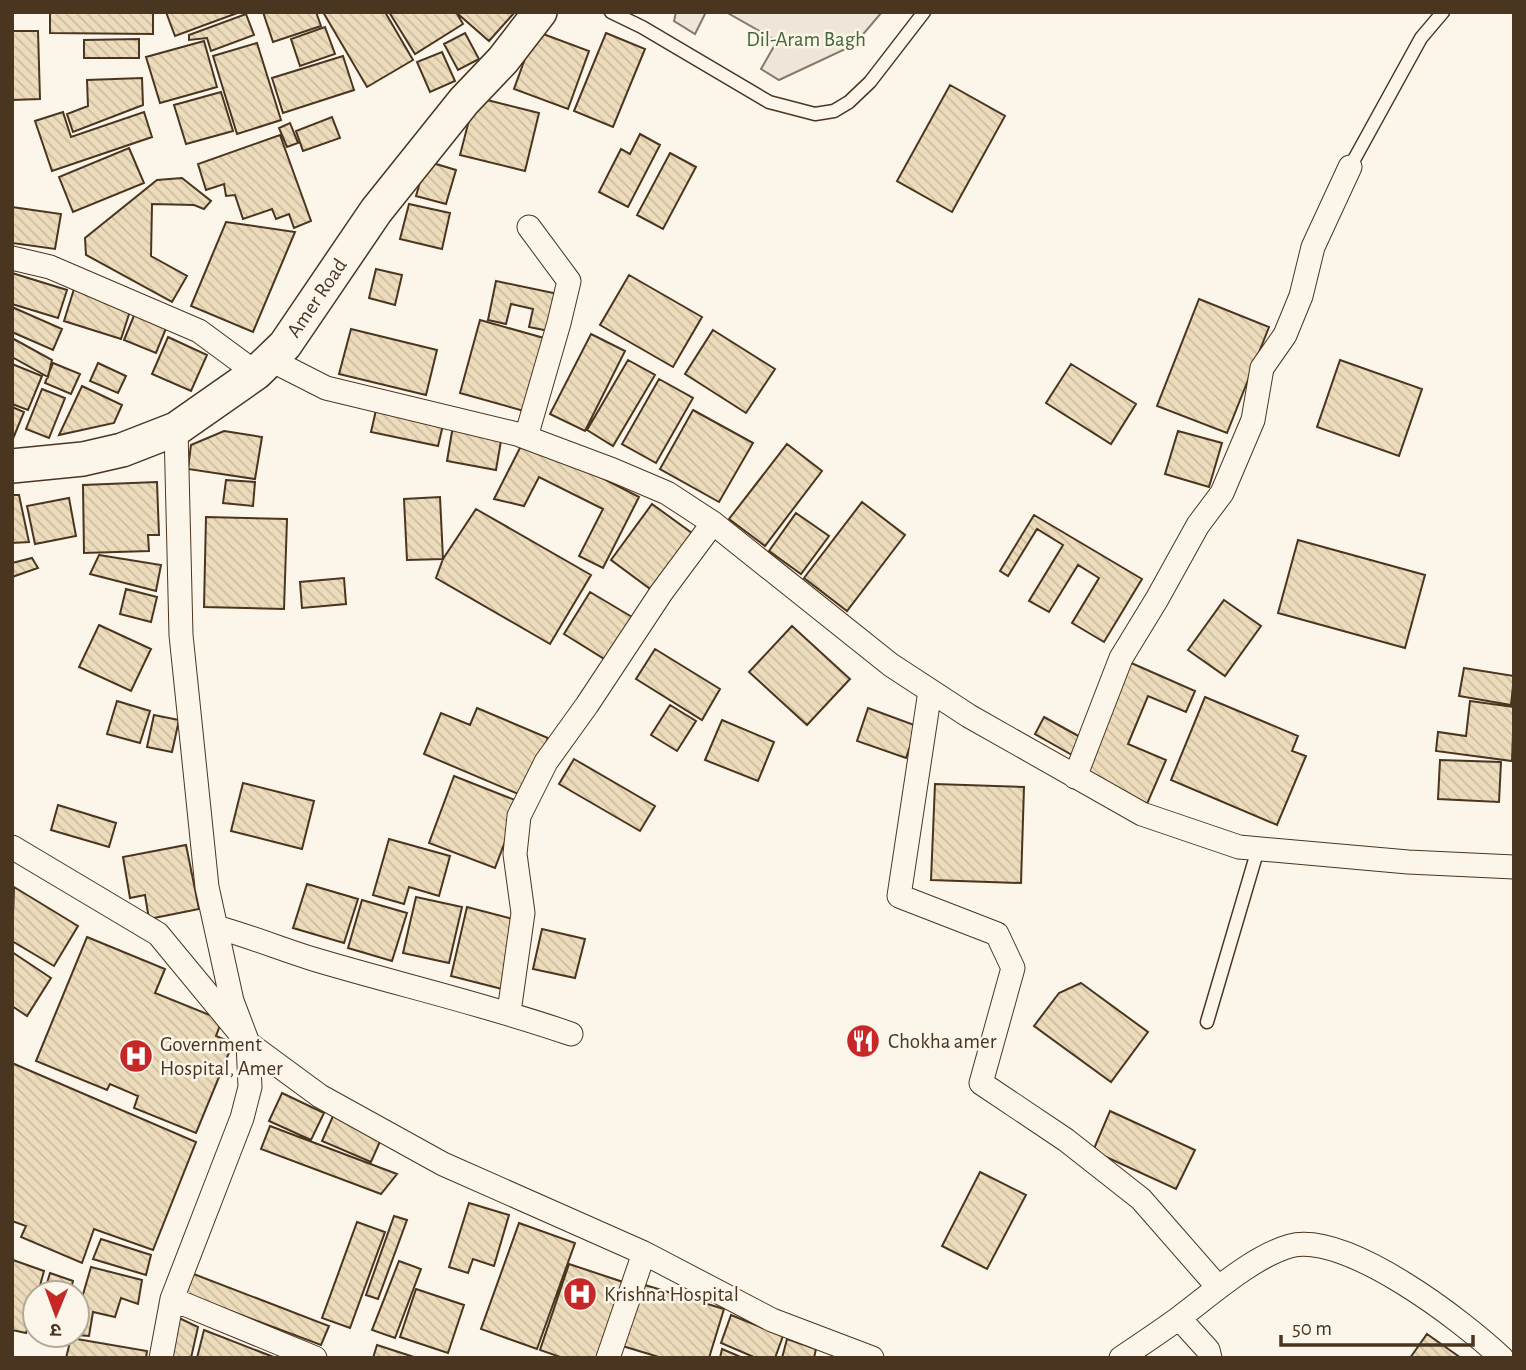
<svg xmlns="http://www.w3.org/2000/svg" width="1526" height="1370" font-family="'Alegreya Sans','Noto Sans Devanagari',sans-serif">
<defs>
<pattern id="building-back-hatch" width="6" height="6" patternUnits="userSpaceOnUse" patternTransform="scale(1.75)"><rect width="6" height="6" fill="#ecdcbc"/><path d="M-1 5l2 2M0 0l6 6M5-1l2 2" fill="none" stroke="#ccbda1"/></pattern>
</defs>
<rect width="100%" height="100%" fill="#fbf6e9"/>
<path fill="#ede6d9" stroke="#887966" stroke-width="2" d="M676 12H706L695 34 674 21Z
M726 12H882L854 45 779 80 761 69 777 41Z"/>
<path fill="url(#building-back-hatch)" stroke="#4a3520" stroke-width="2" d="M50 12H153V34L50 33Z
M166 12H240L175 36Z
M263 12H316L321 26 273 42Z
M323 12H385L413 60 367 87Z
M389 12H456L463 24 415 54Z
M459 12H512L514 13 489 41 458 14Z
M246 14 254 35 211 51 207 38 189 40V35Z
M325 27 335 54 300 66 291 39Z
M12 31H38L40 99 12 100Z
M535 31 589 51 568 109 514 89Z
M465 33 479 59 458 70 444 44Z
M606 33 645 49 613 127 574 111Z
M139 39V58H84V40Z
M204 41 217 87 160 103 146 57Z
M257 43 281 120 237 134 213 56Z
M442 52 455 81 430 92 417 62Z
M343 56 354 90 283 113 272 78Z
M142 78 143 105 73 132 67 114 88 106 87 80Z
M950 85 1005 116 952 212 897 181Z
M221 92 233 131 186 144 174 105Z
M475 97 539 113 525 171 460 155Z
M63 112 71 137 144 112 152 137 52 171 35 121Z
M332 117 340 138 303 151 296 131Z
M290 123 298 143 287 147 279 128Z
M640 134 660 145 628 207 599 192 621 149 630 154Z
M280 135 311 221 294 228 289 214 276 219 272 209 243 219 235 195 226 196 224 184 206 190 198 164Z
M129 148 144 183 73 212 59 177Z
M670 153 696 167 663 229 637 215Z
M426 161 456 170 446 204 416 196Z
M182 178 211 201 204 209 194 205 152 204 151 256 187 276 172 302 86 255 85 238 157 180Z
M409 204 450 213 442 249 400 239Z
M12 207 61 214 55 249 12 243Z
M226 222 295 232 253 332 191 306Z
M376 269 402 275 395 305 369 298Z
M12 273 67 290 58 318 12 304Z
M629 275 702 317 673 367 600 325Z
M496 281 563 295 554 332 529 327 533 309 511 304 506 324 488 320Z
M74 289 131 308 121 339 64 321Z
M1199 299 1269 327 1227 433 1157 406Z
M12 307 62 329 53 350 12 332Z
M135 313 167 326 156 353 124 340Z
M480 320 551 340 531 413 460 393Z
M351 329 437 350 426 395 339 374Z
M713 330 775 369 746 413 685 374Z
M591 334 625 351 585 431 550 414Z
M168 337 207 355 191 391 152 374Z
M12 338 52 360 48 377 12 357Z
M628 360 655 375 613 446 587 430Z
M1340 360 1422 389 1399 456 1317 427Z
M53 363 80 374 71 394 45 383Z
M98 363 126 376 118 393 90 381Z
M12 364 42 376 28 410 12 404Z
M1071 364 1136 404 1111 444 1046 403Z
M659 379 693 398 656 463 622 444Z
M82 386 122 405 114 423 59 435Z
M42 389 65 398 49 438 26 429Z
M12 407 24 412 12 441Z
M376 410 443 425 438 446 371 432Z
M693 410 753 443 719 502 660 469Z
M453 426 502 435 496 470 447 461Z
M224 431 262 437 255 479 188 469 191 445Z
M1178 431 1222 443 1209 487 1165 474Z
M525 438 639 497 603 568 579 556 603 509 539 477 524 506 494 499Z
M787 444 822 471 765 546 729 519Z
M226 480 255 482 253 506 223 503Z
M157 482 159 535H148L149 551 84 553 83 485Z
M12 495H19L29 542 12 543Z
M440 497 443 559 407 560 404 499Z
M69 498 76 536 35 544 27 506Z
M862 502 905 535 847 611 804 578Z
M652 504 696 536 653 591 611 560Z
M476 509 591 575 550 644 436 578 443 559Z
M796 513 829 536 801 574 769 551Z
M1034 515 1142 579 1104 642 1072 623 1099 578 1078 565 1049 612 1029 601 1063 545 1037 529 1008 576 1000 571Z
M206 517 287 519 284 609 204 607Z
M1298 540 1425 575 1405 648 1278 613Z
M99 555 161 565 156 591 90 574Z
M32 558 38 568 12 577V563Z
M344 578 346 604 302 608 300 582Z
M126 589 157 597 151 622 120 614Z
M590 592 632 617 606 660 564 634Z
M1224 600 1261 626 1225 676 1188 650Z
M99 625 151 649 131 691 79 667Z
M792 626 850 679 807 725 749 672Z
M655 649 720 689 702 720 636 679Z
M1129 662 1195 691 1186 712 1148 696 1128 744 1166 760 1147 804 1080 775Z
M1464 668 1514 676 1511 705 1459 696Z
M1205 697 1298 736 1292 751 1306 756 1277 825 1171 780Z
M117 701 150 711 140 743 107 734Z
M1470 701 1514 707 1512 761 1436 751 1438 732 1466 736Z
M670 705 696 721 677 751 651 735Z
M477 708 548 738 523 796 424 754 441 713 470 725Z
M868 708 917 726 906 758 857 741Z
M154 715 179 720 172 752 147 747Z
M1044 717 1082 738 1072 755 1035 734Z
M722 720 774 742 758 781 705 760Z
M574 759 655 806 640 831 559 784Z
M1440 760 1501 762 1499 802 1438 799Z
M454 776 520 802 495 868 429 843Z
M243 783 314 801 302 849 231 831Z
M935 784 1024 787 1021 883 931 880Z
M58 805 116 823 109 847 51 830Z
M389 839 450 856 439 896 409 887 404 904 373 895Z
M186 845 199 909 149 919 145 895 130 898 123 857Z
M307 884 358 899 344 943 293 928Z
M14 887 78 926 54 966 12 941Z
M416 897 462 907 449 963 403 953Z
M362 900 407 913 392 961 348 948Z
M467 907 517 920 502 989 451 976Z
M542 929 585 939 575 978 533 969Z
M87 937 165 969 155 993 222 1020 216 1036 233 1043 196 1133 134 1108 138 1096 110 1084 107 1090 36 1061Z
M12 952 51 978 27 1016 12 1006Z
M1081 983 1148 1032 1111 1082 1034 1026 1059 993Z
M12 1063 196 1142 153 1250 94 1229 82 1263 21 1237 26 1226 12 1221Z
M282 1093 324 1113 311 1140 269 1121Z
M1110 1111 1195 1150 1176 1189 1093 1151Z
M333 1116 382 1137 371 1162 322 1141Z
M270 1126 397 1174 381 1194 261 1149Z
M980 1172 1026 1195 987 1269 942 1246Z
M469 1203 509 1215 494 1266 473 1259 468 1273 449 1267Z
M394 1216 407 1220 378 1299 366 1295Z
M357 1222 385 1232 350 1328 322 1318Z
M519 1223 575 1243 537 1349 481 1329Z
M101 1239 151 1255 146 1275 93 1259Z
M13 1260 44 1271 38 1293H35V1303L26 1333 12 1330Z
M399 1261 421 1269 395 1338 372 1330Z
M569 1264 623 1282 598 1358H563L540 1350Z
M91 1267 142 1280 138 1304 121 1298 115 1317 93 1312 89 1336 77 1335V1315Z
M50 1273 73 1281 70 1293H44Z
M191 1273 329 1326 321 1345 183 1293Z
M635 1282 724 1309 709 1358H662L616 1344Z
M416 1289 464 1305 448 1353 400 1337Z
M731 1315 783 1336 775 1358H756L721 1343Z
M177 1317 198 1327 191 1358H171Z
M204 1330 276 1358H197Z
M1427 1334 1461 1358H1410Z
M71 1338 147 1351 146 1358H66Z
M787 1339 816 1349 814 1358H782Z
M377 1345 417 1358H373Z
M722 1349 743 1358H720Z"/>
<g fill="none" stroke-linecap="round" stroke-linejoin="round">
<g stroke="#4a3520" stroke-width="15">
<path id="lane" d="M611 12 642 27 769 102 815 114 834 111 849 102 870 82 924 12
M1350 167 1421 38 1443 12
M1207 1022 1258 849"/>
</g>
<g stroke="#4a3520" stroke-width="25">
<path id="street" d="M12 258 50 267 199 331 256 373
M271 360 326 388 517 434 613 470 667 493 713 523 891 665 969 716 1142 814 1239 847 1408 862 1514 867
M526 437 559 323 569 281 529 227
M930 691 899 896 997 934 1013 968 981 1083 1066 1140 1141 1199 1218 1287
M1075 777 1121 658 1157 599 1198 525 1222 493 1253 420 1262 368 1285 335 1301 296 1313 247 1350 167
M12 847 158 934 248 1043 320 1096 443 1164 644 1253 772 1320 872 1358
M216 927C249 936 281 949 313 959 400 985 485 1004 571 1034
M509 1012 523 913 515 854 519 816 546 762 587 705 661 593 713 523
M172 1299 315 1358
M1179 1318 1208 1350 1210 1358
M161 1358 172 1299 242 1118 250 1087 248 1043 232 1001 207 887 181 635 176 429
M608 1358 644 1253
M1121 1358C1140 1345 1160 1332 1179 1318 1210 1295 1252 1257 1290 1246 1346 1231 1463 1321 1502 1358"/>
</g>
<g stroke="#4a3520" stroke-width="36">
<path id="secondary" d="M12 466 83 459 122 450 176 429 256 373 285 345 376 211 464 101 503 60 540 12"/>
</g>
<use href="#lane" stroke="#fbf6e9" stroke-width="12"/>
<use href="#street" stroke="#fbf6e9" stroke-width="23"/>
<use href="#secondary" stroke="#fbf6e9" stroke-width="33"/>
</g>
<defs>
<g id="restaurant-disc" transform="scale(1.75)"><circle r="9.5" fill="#c62828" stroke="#fbf6e9"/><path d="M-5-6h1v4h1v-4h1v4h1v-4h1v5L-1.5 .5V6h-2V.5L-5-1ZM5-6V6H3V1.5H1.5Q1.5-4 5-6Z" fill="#fff"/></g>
<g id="hospital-disc" transform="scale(1.75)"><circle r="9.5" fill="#c62828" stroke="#fbf6e9"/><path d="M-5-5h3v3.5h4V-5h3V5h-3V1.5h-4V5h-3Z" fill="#fff"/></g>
</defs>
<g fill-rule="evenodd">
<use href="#restaurant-disc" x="863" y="1041"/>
<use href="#hospital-disc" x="136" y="1056"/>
<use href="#hospital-disc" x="580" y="1294"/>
</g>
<g text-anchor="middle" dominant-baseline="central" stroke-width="5" stroke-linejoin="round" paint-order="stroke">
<g font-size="21" fill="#436837" stroke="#fbf6e9">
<text x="806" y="39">Dil-Aram Bagh</text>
</g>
<g font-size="21" fill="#4a3520" stroke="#fbf6e9">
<text transform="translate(317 298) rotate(-56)">Amer Road</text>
</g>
<g font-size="21" fill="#4a3520" stroke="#fbf6e9" text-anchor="start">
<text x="888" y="1041">Chokha amer</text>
<text x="160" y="1044">Government<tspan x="160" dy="24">Hospital, Amer</tspan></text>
<text x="604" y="1294">Krishna Hospital</text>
</g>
</g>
<rect width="1526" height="1370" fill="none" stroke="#4a3520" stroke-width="28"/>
<g transform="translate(56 1314) rotate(181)"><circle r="33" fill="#fbf6e9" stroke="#b4a999" stroke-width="2"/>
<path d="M0-5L12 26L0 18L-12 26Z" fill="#c62828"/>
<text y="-10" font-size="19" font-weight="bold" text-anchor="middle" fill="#4a3520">उ</text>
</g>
<path d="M1281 1335v10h192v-10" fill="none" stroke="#4a3520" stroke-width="3.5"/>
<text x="1292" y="1335" font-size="21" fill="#4a3520" stroke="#fbf6e9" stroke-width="5" paint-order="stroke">50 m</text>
</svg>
